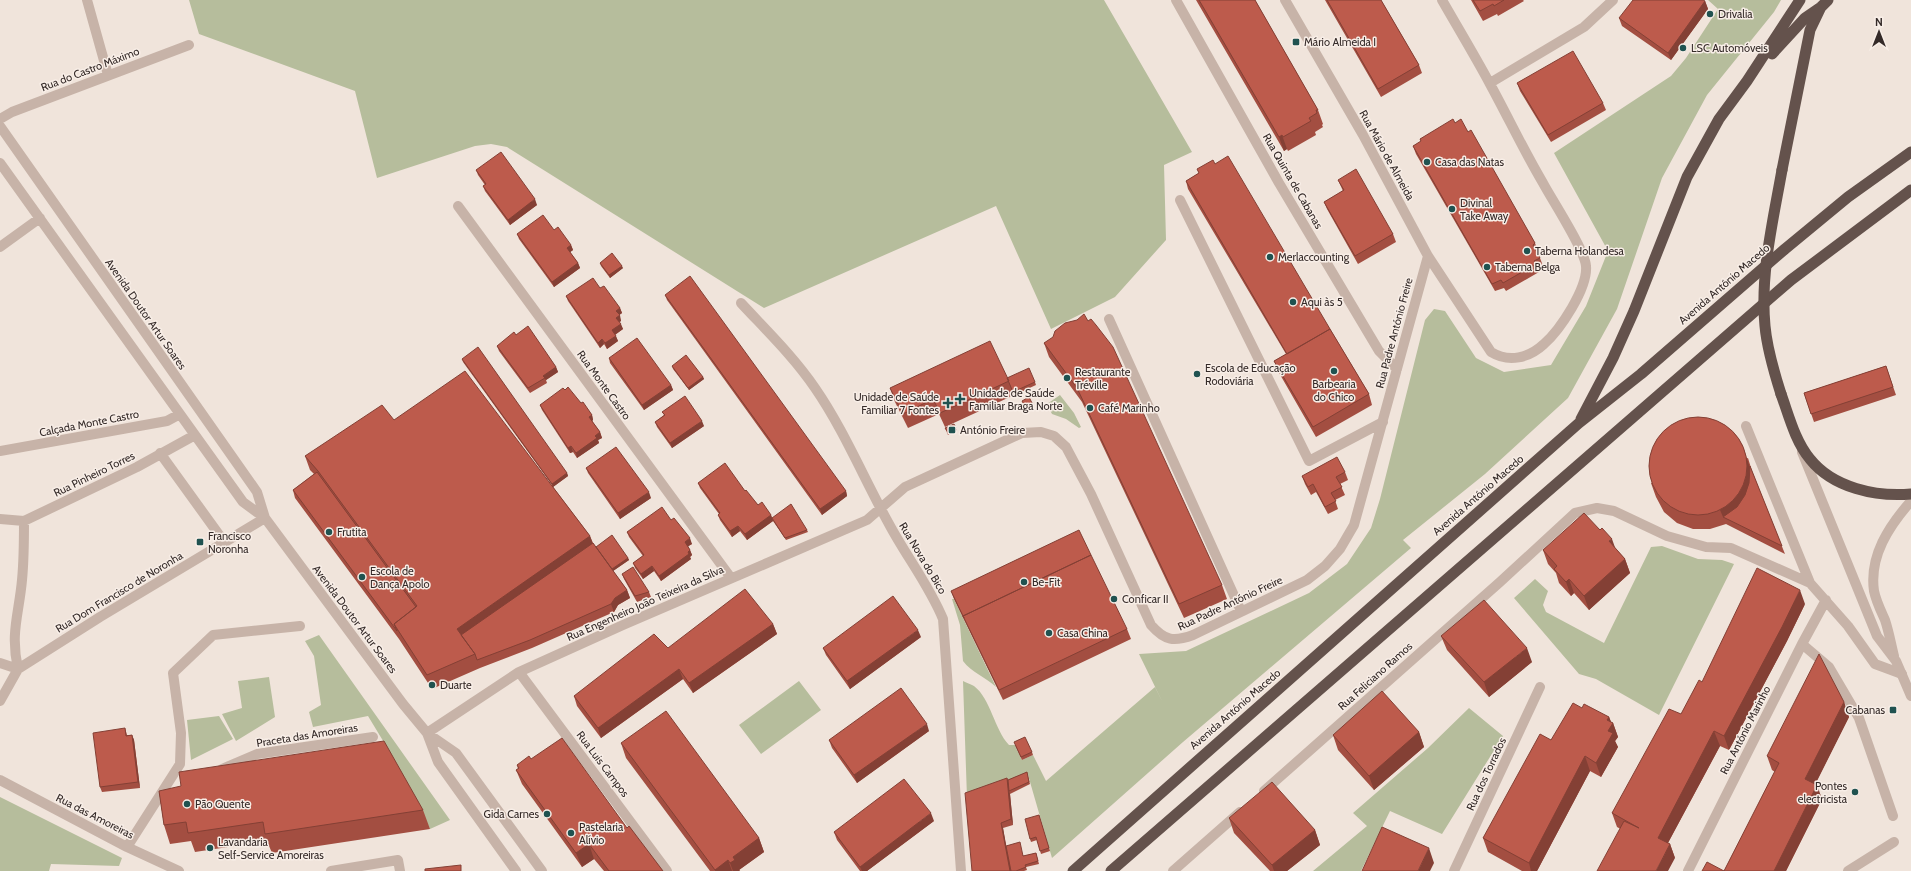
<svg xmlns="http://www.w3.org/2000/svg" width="1911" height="871" font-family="Cabin,sans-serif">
<rect width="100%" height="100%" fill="#f0e4db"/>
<path fill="#b6bd9c" d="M189 0H1104L1192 152 1164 165 1166 240 1115 297 1051 329 996 206 764 308 507 147 491 144 475 146 377 178 355 91 199 34Z
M1708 0H1781L1774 12 1707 95 1662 178 1617 309 1568 398 1485 474 1403 540 1411 548 1183 742 1052 858 1028 775 967 798 963 681C966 683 971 684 974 686 991 699 994 729 1009 745H1015L1022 760 1033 755 1046 781 1155 687 1163 703 1139 654 1186 651 1309 593 1347 564 1371 528 1380 499 1425 320 1434 309 1445 311 1476 358 1504 372 1551 365 1586 306 1608 251 1554 153 1671 76 1686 58 1718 9Z
M1060 395 1074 413 1081 427 1079 428 1066 419 1052 414 1047 404Z
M1662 546 1698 559 1722 560 1734 564 1659 715 1596 679 1579 674 1514 598 1535 579 1548 591 1543 605 1546 612 1604 643 1651 547Z
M952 599H954L996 687C987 678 971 672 963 661L960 625Z
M319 635 450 820 430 829 391 754 368 716 313 727 309 712 321 705 314 656 305 641Z
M269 677 275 717 236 741 222 714 242 708 238 681Z
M799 681 821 710 761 754 739 725Z
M1469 708 1503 736 1442 834 1390 811 1361 871H1313L1367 826 1353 813 1428 748Z
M219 716 233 739 191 760 187 720Z
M0 797 122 858 119 866 51 864 49 871H0Z"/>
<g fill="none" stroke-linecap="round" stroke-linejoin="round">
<path stroke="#c7b3a8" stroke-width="10" d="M87 0 108 75
M1176 0 1279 183 1379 351 1397 369
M1285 0 1363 135 1428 256 1491 352C1509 363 1529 358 1544 344 1560 330 1588 288 1586 266 1585 250 1552 200 1543 183 1524 151 1508 117 1490 84 1475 56 1458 28 1442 0
M1490 83 1584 27 1613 0
M0 119 12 112 189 45
M0 126 257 492 265 518
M0 163 243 502 265 518 403 704 427 733 456 753 542 871
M1180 200 1309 461 1383 422
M458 206 731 578
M0 247 40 218
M741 303C766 330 794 357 815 388 844 430 864 479 889 524 906 556 929 585 943 619L961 871
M1109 319 1241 611
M1746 426 1810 583
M0 451 167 421 180 414
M160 453 225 543
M0 519 24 521 137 467 195 435
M1802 644 1829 667 1859 718 1893 816
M0 663 18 669C10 633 19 614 22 580 24 560 24 541 24 521
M519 672 667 871
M0 701 18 669 100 617 265 518
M427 733 519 672 623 625 867 520 905 487 1022 433 1041 432 1054 436 1066 447 1091 494 1151 625C1165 641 1174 642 1193 635L1307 580 1325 566 1340 549 1354 525 1428 256
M427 733 438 762 516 871
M222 769 257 754 373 737
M0 780 127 847 179 871
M1264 791 1500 582 1575 513 1597 508 1614 511 1667 536 1706 547 1731 548 1810 583 1848 626 1875 664 1902 674
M127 847 180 764 181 733 173 673 213 635 300 626
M331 871 398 860 400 871
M1173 871 1240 812
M1454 871 1540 687
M1688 871 1802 644 1826 600
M1848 871 1894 842"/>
<path stroke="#c7b3a8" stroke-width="10" d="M1802 452 1877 636 1896 661 1911 696
M1894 656C1891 644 1889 632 1885 620 1881 611 1876 601 1874 591 1869 556 1889 526 1911 501"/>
<path stroke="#64524c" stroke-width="11" d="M1772 54 1805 18 1821 7 1828 0
M1782 170 1810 30 1821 7
M1781 394C1789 416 1795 441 1810 459 1833 488 1876 497 1911 494
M1581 419 1613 358 1634 311 1687 177 1719 119 1747 81 1800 0
M1073 871 1579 423 1641 374 1785 249 1848 197 1911 152
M1111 871 1791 280 1911 190"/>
<path stroke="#64524c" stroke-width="11" d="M1781 394C1774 372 1767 349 1765 326 1760 274 1773 221 1782 170"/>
</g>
<path fill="#a34e41" d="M1196 0H1255L1318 110 1323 124 1322 125 1323 127 1315 132 1316 135 1288 151 1287 149 1284 151Z
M1325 0H1381L1419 65 1422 73 1381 97Z
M1471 0H1523L1524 1 1498 16 1497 14 1483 21Z
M1705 1 1708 9 1671 60 1622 26 1619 18Z
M1517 83 1603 103 1606 110 1551 142 1520 91Z
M1455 123 1468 132 1535 243 1538 251 1537 252 1540 258 1543 266 1538 269 1539 272 1506 291 1504 288 1495 291 1416 154 1413 146 1421 142 1420 139Z
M1197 169 1330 329 1369 394 1372 405 1316 437 1278 371 1274 361 1286 354 1188 189 1186 181 1199 173Z
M476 170 537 205 510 225 485 191 483 186 485 185 478 175Z
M1338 180 1393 234 1396 242 1358 264 1327 209 1324 202 1343 191Z
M554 230 571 245 573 250 570 252 578 263 580 268 554 287 519 239 517 234Z
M600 263 623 268 610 278 601 266Z
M600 288 620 308 622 313 619 315 621 321 619 322 623 329 615 335 618 341 607 349 604 344 600 348 568 301 566 296Z
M665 295 846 491 847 496 822 515 667 300Z
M1088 321 1222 585 1227 599 1184 618 1082 402 1049 357 1044 343Z
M516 335 556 367 558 372 546 380 547 383 530 393 499 351 497 346Z
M609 358 671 385 673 390 644 410 610 363Z
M462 359 567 473 568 476 553 487 590 536 593 543 597 549 628 558 629 560 613 571 627 590 630 598 618 605 614 612 532 648 480 668 432 689 399 639 295 498 293 490 314 474 310 470 305 456 394 420 552 485 463 362Z
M672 366 703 377 704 379 689 390 673 369Z
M1886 366 1896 395 1814 422 1804 393Z
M1007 378 1035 382 1036 385 945 427 939 414 908 428 895 402 890 388Z
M565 390 581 403 592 415 593 420 592 421 600 432 602 438 598 440 599 443 577 458 573 452 570 453 542 410 540 405Z
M1022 401 1032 403 1033 405 1026 409Z
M662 412 704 426 672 448 657 427 655 422 664 415Z
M945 428H956L957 430 948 435Z
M1748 458 1752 471 1785 554 1726 524 1710 529H1693L1677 523 1664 512 1656 497 1651 483Z
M586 468 651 498 620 519 588 473Z
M1345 472 1348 480 1340 484 1345 495 1335 500 1338 509 1328 514 1316 492 1311 495 1305 484 1302 476Z
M698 483 745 491 758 505 771 515 773 521 747 540 740 531 732 537 720 520 718 515 719 514 700 488Z
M772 518 807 530 808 532 786 540 773 521Z
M671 520 692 544 688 546 690 550 692 555 690 557 691 559 661 581 654 571 643 579 635 568 633 563 643 556 629 537 627 532Z
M1616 549 1625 559 1630 573 1589 610 1574 593 1571 596 1559 583 1556 573 1548 564 1543 550Z
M622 574 649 592 651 597 637 602 624 579Z
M951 591 1127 629 1131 639 1003 700 954 599Z
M1805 604 1787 641 1729 750 1720 746 1668 843 1670 844 1675 858 1617 827 1612 813 1681 714Z
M773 624 777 634 693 693 683 679 601 738 577 706 574 696 668 648Z
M1441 636 1532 662 1489 697 1447 650Z
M921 637 850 689 826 655 823 648Z
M1844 702 1849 717 1815 784 1822 799 1786 871H1702H1724L1775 772 1772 770 1767 756Z
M1582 708 1609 717 1611 722 1613 723 1618 737 1615 741 1618 747 1601 777 1590 771 1537 871H1522L1488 852 1483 838 1551 740Z
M125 728 127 735H132L134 740 140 788 102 792 100 787Z
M929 731 857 783 832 748 829 740Z
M1419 732 1424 747 1374 790 1338 750 1333 735Z
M621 743 759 838 764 852 739 870 740 871H710L626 758Z
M1015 745 1032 752 1033 755 1022 760Z
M531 759 627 828 663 871H604L594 859 582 867 522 784 516 770 518 769 517 765Z
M1027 772 1030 784 1010 794 1013 825 1003 828 1006 846 1024 856 1036 853 1039 864 1026 867 1027 870 1024 871H972L1007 778 1008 780Z
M159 791 423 810 430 829 272 853 267 841 195 852 191 841 170 844 164 825Z
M1039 815 1050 851 1041 854 1037 840 1031 842 1030 839Z
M1229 818 1315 830 1320 845 1287 871H1270L1234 833Z
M934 821 867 871H860L837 840 834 832Z"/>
<path fill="#844035" d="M1705 1 1708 9 1671 60 1668 53Z
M1282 135 1287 149 1284 151 1279 137Z
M535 199 537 205 510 225 508 220Z
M571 245 573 250 569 253 567 248Z
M578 263 580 268 554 287 552 282Z
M622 266 623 268 610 278 609 275Z
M620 308 622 313 618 316 616 311Z
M620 315 621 321 618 323 616 318Z
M621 324 623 329 613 336 612 330Z
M616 336 618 341 607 349 605 343Z
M602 339 604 344 600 348 598 343Z
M556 367 558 372 546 380 543 376Z
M703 377 704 379 689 390 688 388Z
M671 385 673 390 644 410 642 405Z
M592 415 593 420 591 422 589 417Z
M702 421 704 426 672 448 670 443Z
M600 432 602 438 598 440 599 443 577 458 576 453 595 436Z
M1742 444 1752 474 1748 503 1723 517 1726 524 1720 510Z
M571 446 573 452 570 453 568 448Z
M567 473 568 476 553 487 552 484Z
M846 491 847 496 822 515 820 509Z
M649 492 651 498 620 519 618 513Z
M771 515 773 521 747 540 745 534Z
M738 526 740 531 732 537 730 531Z
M590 536 595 550 464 642 457 629Z
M690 538 692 544 687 547 685 542Z
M1612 539 1617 553 1609 541Z
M690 550 692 555 690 557 691 559 661 581 659 576Z
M628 558 629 560 613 571 612 569Z
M1625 559 1630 573 1589 610 1584 596Z
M652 566 654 571 643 579 641 574Z
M1569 579 1574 593 1571 596 1566 582Z
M627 590 630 598 618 605 614 612 611 604 615 598Z
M1800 590 1805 604 1787 641 1729 750 1724 736Z
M773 624 777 634 693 693 689 683Z
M918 630 921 637 850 689 847 681Z
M1527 648 1532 662 1489 697 1484 682Z
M679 669 683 679 601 738 598 728Z
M1844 702 1849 717 1811 793 1805 779Z
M1609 717 1612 724 1613 723 1618 737 1615 741 1618 747 1601 777 1596 763 1608 731 1607 720Z
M927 724 929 731 857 783 854 775Z
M1714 731 1720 746 1663 852 1658 838Z
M1419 732 1424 747 1374 790 1369 776Z
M132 735 134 740 140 788 138 782Z
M1585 756 1590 771 1537 871H1531L1529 863Z
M1007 778 1009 783V791L1010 794 1013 825 1011 819Z
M1817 785 1822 799 1786 871H1774Z
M931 813 934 821 867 871H862L860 867Z
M1001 823 1003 828 1011 871H1010Z
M1315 830 1320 845 1287 871H1274L1272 865Z
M759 838 764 852 739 870 740 871H733L730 863 733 857Z
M589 844 594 859 582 867 576 853Z
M1670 844 1675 858 1668 871H1656Z
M1429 848 1434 863 1430 871H1418Z
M728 860 732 871H715V870Z"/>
<path fill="#bd5b4c" stroke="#844035" d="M1199 0H1255L1318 110H1316L1317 113 1309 118 1311 121 1283 137 1282 135 1279 137Z
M1327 0H1381L1419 65 1378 89Z
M1473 0H1504L1494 6 1493 4 1480 11Z
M1633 0H1703L1705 1 1668 53 1619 18Z
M1573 51 1603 103 1548 135 1517 83Z
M1453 119 1455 123 1461 119 1468 132 1471 130 1535 243 1533 245 1540 258 1534 261 1536 264 1503 283 1501 280 1492 284 1413 146 1421 141 1420 139Z
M501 152 535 199 508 220 483 186 486 184 476 170Z
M1228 156 1330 329 1287 354 1186 181 1199 173 1197 169 1213 160 1215 164Z
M1356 169 1393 234 1355 256 1324 202 1344 190 1338 180Z
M543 215 554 230 558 227 571 245 567 248 578 263 552 282 517 234Z
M612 253 622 266 609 275 600 263Z
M690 276 846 491 820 509 665 295Z
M593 278 600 288 604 286 620 308 616 311 620 315 616 318 621 324 612 330 616 336 605 343 602 339 598 343 566 296Z
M1084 314 1088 321 1091 319 1096 325 1113 347 1222 585 1179 604 1077 388 1044 343 1053 337 1055 331 1065 323 1077 320Z
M528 326 556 367 543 376 545 378 528 388 497 346 514 332 516 335Z
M1330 329 1369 394 1313 427 1274 361Z
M637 338 671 385 642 405 609 358Z
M990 341 1009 381 940 413 933 399 903 414 890 388Z
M478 347 567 473 552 484 462 359Z
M686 355 703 377 688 388 672 366Z
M1886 366 1893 387 1811 414 1804 393Z
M1029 368 1035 382 1013 392 1007 378Z
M465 371 590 536 457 629 475 654 427 675 394 624 417 606 318 471 305 456 382 405 394 420Z
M568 387 581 403 583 402 592 415 589 417 600 432 595 436 597 438 576 453 571 446 568 448 540 405 563 388 565 390Z
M685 396 702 421 670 443 655 422 665 415 662 412Z
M1029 397 1032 403 1025 406 1022 401Z
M1649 466a49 49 0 1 1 98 0a49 49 0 1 1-98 0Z
M954 424 956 428 948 432 945 428Z
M616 447 649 492 618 513 586 468Z
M1337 457 1345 472 1336 477 1342 487 1331 493 1336 501 1325 507 1313 484 1308 487 1302 476Z
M725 463 745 491 746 490 758 505 762 502 771 515 745 534 738 526 730 531 718 515 720 513 698 483Z
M1750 466 1782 546 1723 517 1737 507 1745 495 1749 483Z
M317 472 416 607 394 624 397 631 293 490Z
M791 504 807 530 785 538 772 518Z
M662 507 671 520 674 518 690 538 685 542 690 550 688 552 689 554 659 576 652 566 641 574 633 563 644 555 627 532Z
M1584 513 1600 530 1602 528 1612 539 1609 541 1625 559 1584 596 1569 579 1566 582 1554 569 1557 566 1543 550Z
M1079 530 1091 555 963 616 964 618 951 591Z
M612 535 628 558 612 569 596 547Z
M593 543 627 590 615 598 611 604 530 640 477 660 475 654 461 635Z
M1091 555 1127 629 999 690 963 616Z
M633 567 649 592 635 596 622 574Z
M1757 568 1800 590 1782 627 1724 736 1714 731 1658 838 1670 844 1656 871H1597L1624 821 1639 828 1612 813 1669 709 1681 714 1699 680 1702 682Z
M745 589 773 624 689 683 679 669 598 728 574 696 654 634 668 648Z
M893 596 918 630 847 681 823 648Z
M1484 600 1527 648 1484 682 1441 636Z
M1819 654 1844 702 1805 779 1817 785 1774 871H1702L1707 862 1724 871 1779 763 1767 756Z
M901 688 927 724 854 775 829 740Z
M1382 691 1419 732 1369 776 1333 735Z
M1573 703 1582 708 1584 704 1609 717 1607 720 1613 723 1608 731 1613 733 1596 763 1585 756 1529 863 1483 838 1540 734 1551 740Z
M666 711 759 838 733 857 735 860 730 863 728 860 715 870 621 743Z
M125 728 126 736 132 735 138 782 100 787 93 733Z
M1025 737 1032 752 1021 757 1014 742Z
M562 738 627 828 629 826 663 871H609L589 844 576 853 516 770 519 768 517 765 529 756 531 759Z
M384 741 423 810 265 834 263 822 188 833 186 822 164 825 159 791 181 786 179 772Z
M1027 772 1029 782 1009 791 1008 780Z
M1007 778 1011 819 1001 823 1010 871H972L965 793Z
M904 779 931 813 860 867 834 832Z
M1272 782 1315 830 1272 865 1229 818Z
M1039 815 1049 848 1040 851 1036 837 1030 839 1025 819Z
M1382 827 1429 848 1418 871H1362Z
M1020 842 1023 856 1036 853 1038 861 1025 865 1026 867 1016 871H1011L1006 846Z
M461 865V871H425V869Z"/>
<g fill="#205250" stroke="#f8eee7" stroke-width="1.5">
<circle cx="1710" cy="14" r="4"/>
<rect x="1292" y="38" width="8" height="8" rx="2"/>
<circle cx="1683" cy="48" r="4"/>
<circle cx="1427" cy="162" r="4"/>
<circle cx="1452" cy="209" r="4"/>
<circle cx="1527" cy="251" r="4"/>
<circle cx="1270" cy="257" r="4"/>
<circle cx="1487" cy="267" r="4"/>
<circle cx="1293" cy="302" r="4"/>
<circle cx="1334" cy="371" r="4"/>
<circle cx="1197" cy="374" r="4"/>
<circle cx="1067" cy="378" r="4"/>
<path d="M958 393h4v4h4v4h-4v4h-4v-4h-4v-4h4z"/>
<path d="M946 397h4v4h4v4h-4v4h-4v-4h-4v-4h4z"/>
<circle cx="1090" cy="408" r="4"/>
<rect x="948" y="426" width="8" height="8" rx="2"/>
<circle cx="329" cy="532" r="4"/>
<rect x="196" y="538" width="8" height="8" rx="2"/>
<circle cx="362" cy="577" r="4"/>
<circle cx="1024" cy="582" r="4"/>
<circle cx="1114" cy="599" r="4"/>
<circle cx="1049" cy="633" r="4"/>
<circle cx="432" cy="685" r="4"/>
<rect x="1889" y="706" width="8" height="8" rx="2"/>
<circle cx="1855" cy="792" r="4"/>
<circle cx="187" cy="804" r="4"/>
<circle cx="547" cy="814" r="4"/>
<circle cx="571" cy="833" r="4"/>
<circle cx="210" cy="848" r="4"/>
</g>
<g text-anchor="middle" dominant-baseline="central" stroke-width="3" stroke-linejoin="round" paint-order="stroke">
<g font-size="11" fill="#342a28" stroke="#f8eee7" text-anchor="start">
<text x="1718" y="14">Drivalia</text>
<text x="1304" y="42">Mário Almeida I</text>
<text x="1691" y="48">LSC Automóveis</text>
<text x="1435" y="162">Casa das Natas</text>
<text x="1460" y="203">Divinal<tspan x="1460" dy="13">Take Away</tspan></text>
<text x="1535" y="251">Taberna Holandesa</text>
<text x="1278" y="257">Merlaccounting</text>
<text x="1495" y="267">Taberna Belga</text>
<text x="1301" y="302">Aqui às 5</text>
<text x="1205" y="368">Escola de Educação<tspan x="1205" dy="13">Rodoviária</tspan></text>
<text x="1075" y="372">Restaurante<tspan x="1075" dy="13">Tréville</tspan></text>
<text x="1334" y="384" text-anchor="middle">Barbearia<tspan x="1334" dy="13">do Chico</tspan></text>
<text x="969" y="393">Unidade de Saúde<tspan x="969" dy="13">Familiar Braga Norte</tspan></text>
<text x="939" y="397" text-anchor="end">Unidade de Saúde<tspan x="939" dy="13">Familiar 7 Fontes</tspan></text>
<text x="1098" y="408">Café Marinho</text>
<text x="960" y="430">António Freire</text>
<text x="337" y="532">Frutita</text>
<text x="208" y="536">Francisco<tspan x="208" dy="13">Noronha</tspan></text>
<text x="370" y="571">Escola de<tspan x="370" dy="13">Dança Apolo</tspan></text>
<text x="1032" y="582">Be-Fit</text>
<text x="1122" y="599">Conficar II</text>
<text x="1057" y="633">Casa China</text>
<text x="440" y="685">Duarte</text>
<text x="1885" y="710" text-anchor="end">Cabanas</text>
<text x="1847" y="786" text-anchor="end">Pontes<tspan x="1847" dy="13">electricista</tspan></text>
<text x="195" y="804">Pão Quente</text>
<text x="539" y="814" text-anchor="end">Gida Carnes</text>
<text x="579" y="827">Pastelaria<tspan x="579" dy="13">Alívio</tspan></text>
<text x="218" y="842">Lavandaria<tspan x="218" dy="13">Self-Service Amoreiras</tspan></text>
</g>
<g font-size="11" fill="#342a28" stroke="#f8eee7">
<text transform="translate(90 69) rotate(-21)">Rua do Castro Máximo</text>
<text transform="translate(1387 155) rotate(61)">Rua Mário de Almeida</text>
<text transform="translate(1293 181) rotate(60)">Rua Quinta de Cabanas</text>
<text transform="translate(1724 284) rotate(-41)">Avenida António Macedo</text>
<text transform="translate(146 314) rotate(55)">Avenida Doutor Artur Soares</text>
<text transform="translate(1394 333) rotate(-75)">Rua Padre António Freire</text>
<text transform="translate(604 385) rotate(54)">Rua Monte Castro</text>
<text transform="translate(89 423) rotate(-11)">Calçada Monte Castro</text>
<text transform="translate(94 474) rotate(-26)">Rua Pinheiro Torres</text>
<text transform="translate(1478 495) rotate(-41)">Avenida António Macedo</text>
<text transform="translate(923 558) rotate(59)">Rua Nova do Bico</text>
<text transform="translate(119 592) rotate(-31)">Rua Dom Francisco de Noronha</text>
<text transform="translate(645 603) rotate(-24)">Rua Engenheiro João Teixeira da Silva</text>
<text transform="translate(1230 603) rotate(-25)">Rua Padre António Freire</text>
<text transform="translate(355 619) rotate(53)">Avenida Doutor Artur Soares</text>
<text transform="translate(1375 676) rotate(-42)">Rua Feliciano Ramos</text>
<text transform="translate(1235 709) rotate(-41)">Avenida António Macedo</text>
<text transform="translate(1745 730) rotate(-63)">Rua António Marinho</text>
<text transform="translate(307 735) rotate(-9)">Praceta das Amoreiras</text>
<text transform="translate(603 764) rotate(53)">Rua Luis Campos</text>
<text transform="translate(1486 774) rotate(-65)">Rua dos Torrados</text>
<text transform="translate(95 816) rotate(27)">Rua das Amoreiras</text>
</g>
</g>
<g transform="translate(1879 32)" stroke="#f8eee7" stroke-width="3" paint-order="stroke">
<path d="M0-3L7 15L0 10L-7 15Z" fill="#342a28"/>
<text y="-6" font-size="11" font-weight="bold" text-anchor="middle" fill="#342a28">N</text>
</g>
</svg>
